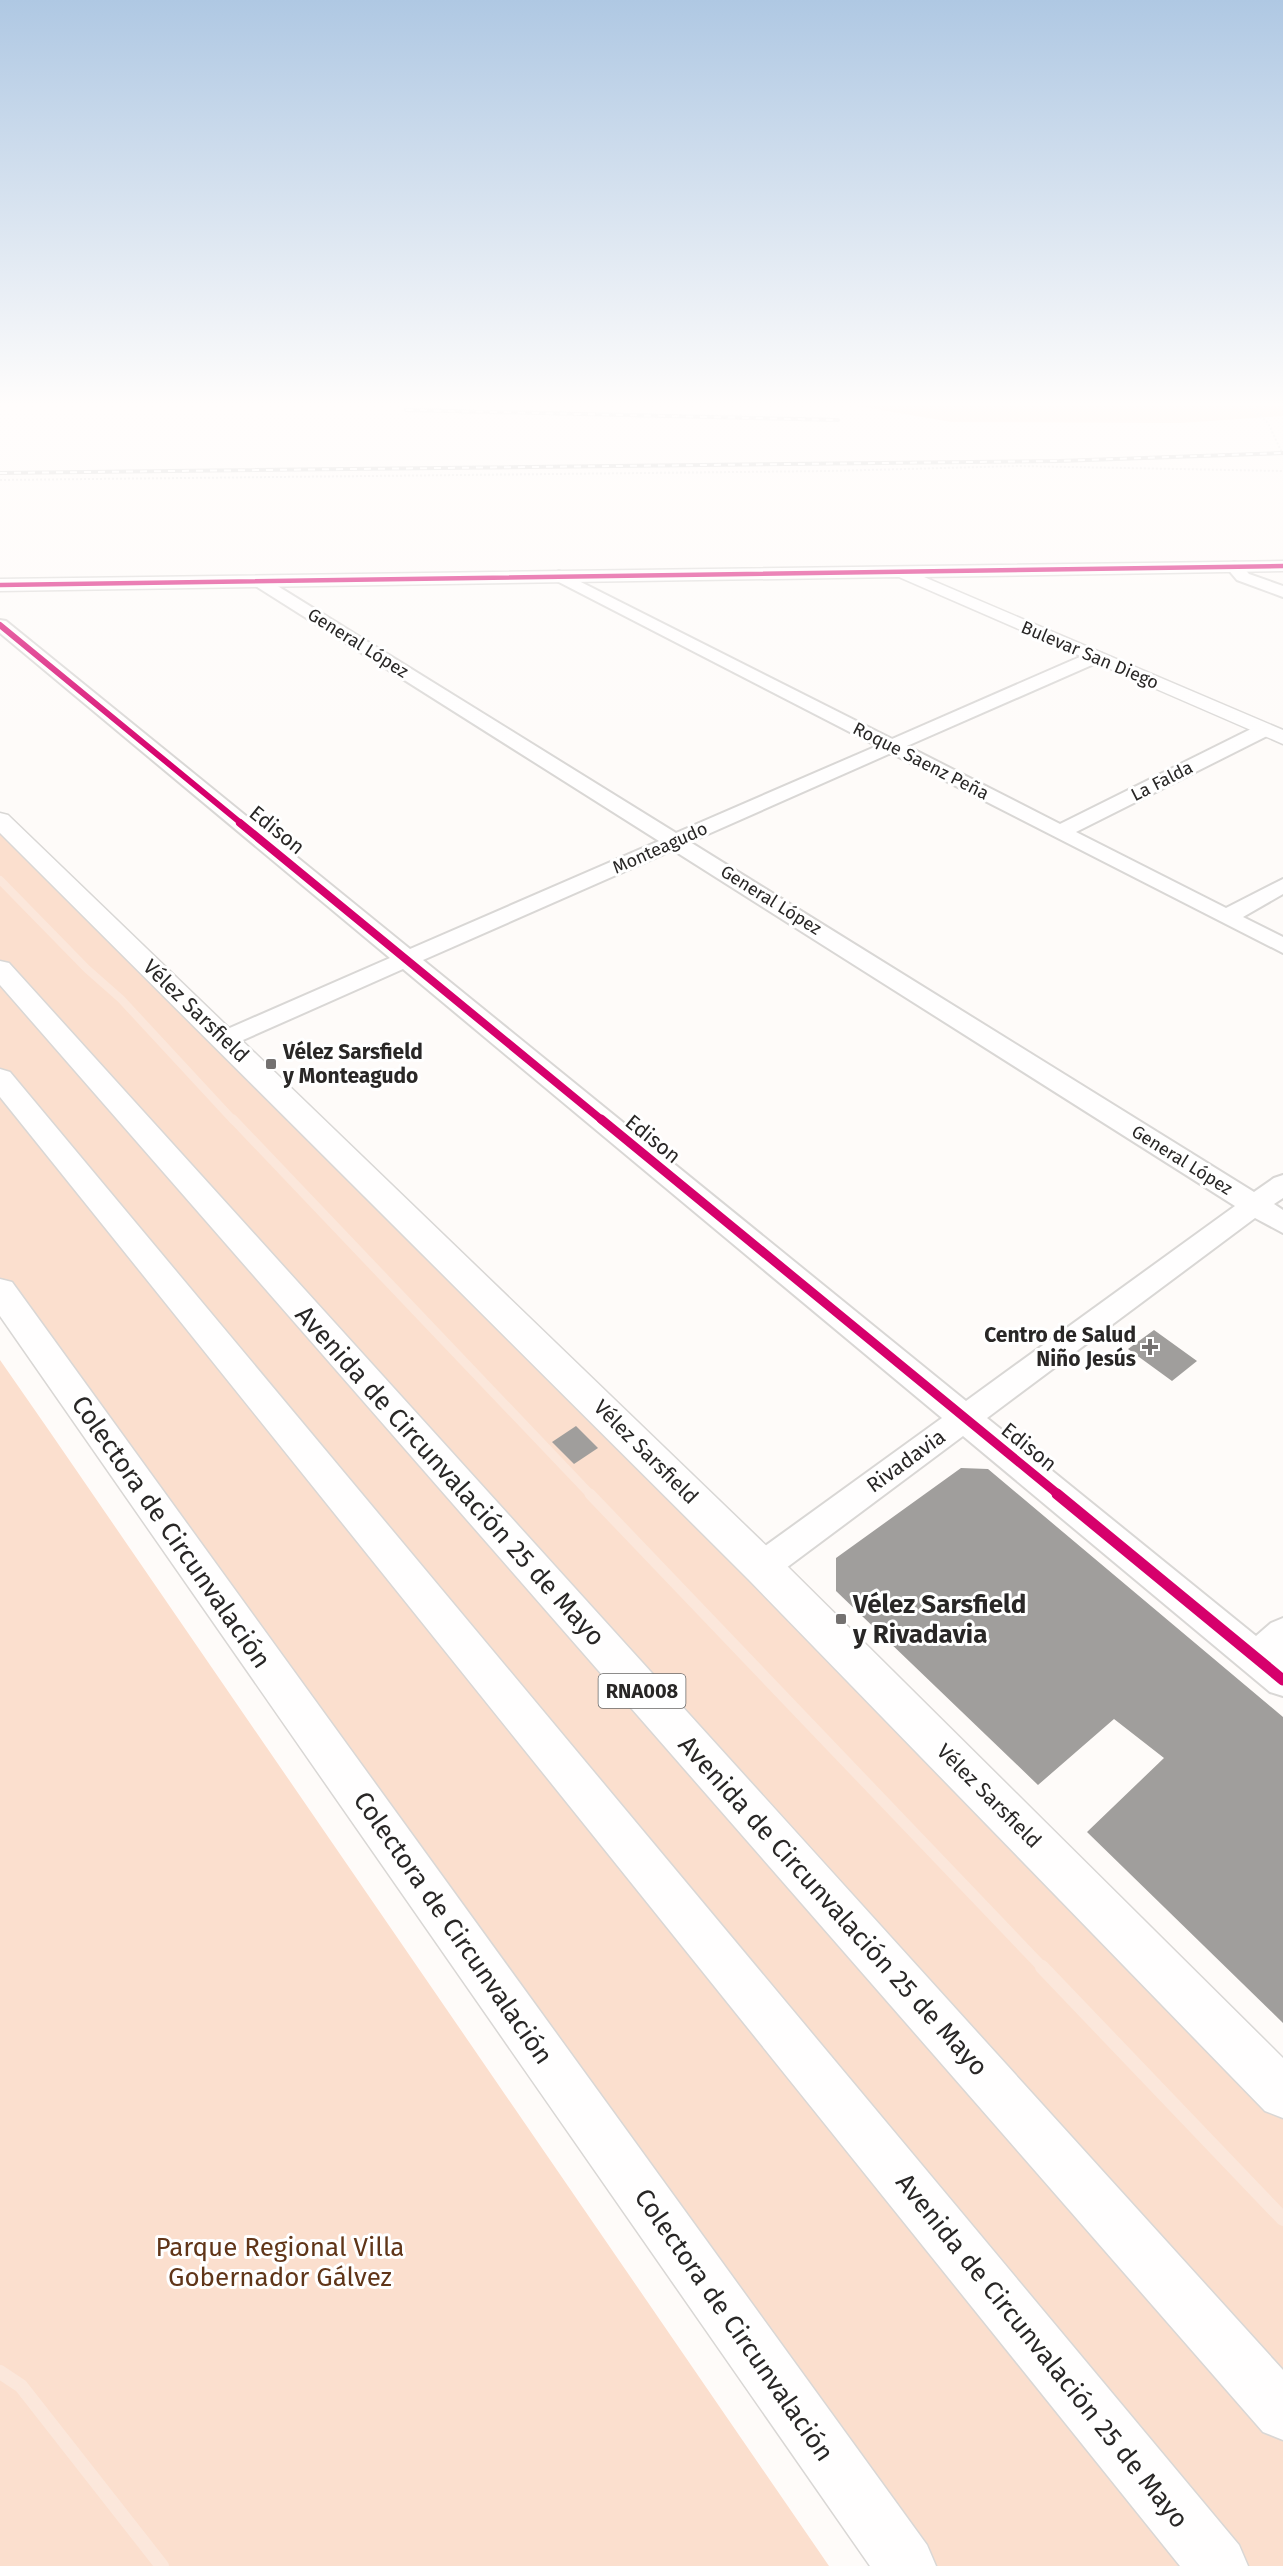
<svg xmlns="http://www.w3.org/2000/svg" width="1283" height="2566" font-family="'Fira Sans',sans-serif">
<rect width="100%" height="100%" fill="#fefbf9"/>
<path fill="#fbdfce" d="M841 403H1283V416L1181 423 951 422Z
M0 820 1283 2093V2566H906L0 1291Z
M0 1360 50 1432 829 2566H0Z"/>
<g fill="none" stroke-linecap="round" stroke-linejoin="round">
<path stroke="#fbe7db" stroke-width="8" d="M0 880 87 969 121 999 234 1121"/>
<path stroke="#fbe7db" stroke-width="9" d="M233 1119 591 1495"/>
<path stroke="#fbe7db" stroke-width="11" d="M590 1494 1044 1969"/>
<path stroke="#fbe7db" stroke-width="14" d="M1042 1967 1283 2219
M0 2372 21 2386 162 2566"/>
</g>
<path fill="#a09e9c" d="M1154 1330 1197 1361 1172 1381 1128 1349Z
M576 1426 598 1448 574 1464 552 1442Z
M961 1468 988 1469 1283 1717V2023L1087 1832 1164 1758 1114 1719 1038 1785 836 1591V1558Z"/>
<g fill="none" stroke-linecap="round" stroke-linejoin="round">
<g stroke="#d9d7d5" stroke-width="4">
<path id="minor" d="M1234 562 1240 564 1249 574 1283 586V597L1237 580 1226 567Z
M559 571 892 739 1089 653H1101L1104 657 1101 661 907 746 1060 824 1257 726 1264 724 1273 730 1271 734 1076 832 1226 908 1283 879V894L1243 917 1283 937V953L891 753 690 842 1254 1192 1274 1178 1283 1175V1198L1274 1204 1283 1210V1233L1255 1218 987 1418 1256 1636 1271 1623 1283 1618V1696L1270 1692 963 1436 774 1577 762 1581 750 1577 745 1567 750 1557 942 1418 403 969 234 1044 225 1046 216 1044 213 1039 216 1034 390 958 0 633V620L6 621 410 949 659 841 251 583 249 580 251 577H263L676 833 877 746 553 579 551 576ZM673 850 1235 1206 966 1401 423 960Z"/>
</g>
<g stroke="#d9d7d5" stroke-width="3">
<path id="tertiary" d="M1283 561V571L924 577 1283 730V744L899 577 0 591V579Z"/>
</g>
<g stroke="#d9d7d5" stroke-width="3">
<path id="secondary" d="M0 813 8 815 776 1555 1283 2058V2118L1265 2111 748 1579 0 833Z
M0 1279 12 1282 927 2545 936 2566H870L0 1316Z"/>
</g>
<g stroke="#d9d7d5" stroke-width="3">
<path id="motorway" d="M0 961 9 963 1283 2370V2440L1263 2432 0 985Z
M0 1069 10 1072 1239 2545 1248 2566H1180L0 1097Z"/>
</g>
<path stroke="#e4e3e3" stroke-width="2" stroke-dasharray="2 2" stroke-linecap="butt" d="M1244 403 1253 409
M1252 403 1253 409 1268 423 1283 455
M0 480 829 471 1019 466 1283 471"/>
<use href="#minor" fill="#fffefe" fill-rule="evenodd"/>
<use href="#tertiary" fill="#fffefe" fill-rule="evenodd"/>
<use href="#secondary" fill="#fffefe" fill-rule="evenodd"/>
<use href="#motorway" fill="#fffefe" fill-rule="evenodd"/>
<g stroke="#cbcbca" stroke-width="4">
<path id="rail" d="M406 410 838 420
M0 473 1059 461 1283 453"/>
</g>
<use href="#rail" stroke="#fff" stroke-width="2" stroke-dasharray="7" stroke-linecap="butt"/>
<g stroke="#fff" stroke-width="7">
<path id="cycleway-far4" d="M0 585 1283 566"/>
</g>
<g stroke="#fff" stroke-width="8">
<path id="cycleway-far3" d="M0 625 242 824"/>
</g>
<g stroke="#fff" stroke-width="10">
<path id="cycleway-far2" d="M240 823 603 1121"/>
</g>
<g stroke="#fff" stroke-width="13">
<path id="cycleway-far1" d="M601 1119 1059 1495"/>
</g>
<g stroke="#fff" stroke-width="15">
<path id="cycleway" d="M1057 1494 1283 1680"/>
</g>
<use href="#cycleway-far4" stroke="#d6006c" stroke-width="4.5"/>
<use href="#cycleway-far3" stroke="#d6006c" stroke-width="6"/>
<use href="#cycleway-far2" stroke="#d6006c" stroke-width="8"/>
<use href="#cycleway-far1" stroke="#d6006c" stroke-width="9"/>
<use href="#cycleway" stroke="#d6006c" stroke-width="11"/>
</g>
<linearGradient id="sky" x2="0" y2="1"><stop stop-color="#afc8e3"/><stop offset="0.53" stop-color="#fffdfc"/><stop offset="1" stop-color="#fffdfc" stop-opacity="0"/></linearGradient>
<rect width="1283" height="762" fill="url(#sky)"/>
<g fill="#747170" stroke="#fff" stroke-width="2">
<rect x="265" y="1058" width="12" height="12" rx="3"/>
<path d="M1147 1338h6v6h6v6h-6v6h-6v-6h-6v-6h6z"/>
<rect x="835" y="1613" width="12" height="12" rx="3"/>
</g>
<g text-anchor="middle" dominant-baseline="central" stroke-width="6" stroke-linejoin="round" paint-order="stroke">
<g font-size="18" fill="#292726" stroke="#fff">
<text transform="translate(358 643) rotate(32)">General López</text>
<text transform="translate(1090 655) rotate(23)">Bulevar San Diego</text>
<text transform="translate(921 761) rotate(27)">Roque Saenz Peña</text>
<text transform="translate(1162 781) rotate(-27)">La Falda</text>
<text transform="translate(660 848) rotate(-24)">Monteagudo</text>
<text transform="translate(771 900) rotate(32)">General López</text>
<text transform="translate(1182 1160) rotate(32)">General López</text>
</g>
<rect fill="#fff" stroke="#696867" stroke-width="1.5" x="598.5" y="1674" width="87" height="34" rx="4.5"/>
<g font-size="20" font-weight="bold" fill="#292726">
<text x="642" y="1691">RNA008</text>
</g>
<g font-size="21" fill="#292726" stroke="#fff">
<text transform="translate(277 830) rotate(39)">Edison</text>
<text transform="translate(196 1011) rotate(44)">Vélez Sarsfield</text>
<text transform="translate(653 1139) rotate(39)">Edison</text>
<text transform="translate(1029 1447) rotate(39)">Edison</text>
<text transform="translate(646 1452) rotate(45)">Vélez Sarsfield</text>
<text transform="translate(906 1461) rotate(-36)">Rivadavia</text>
<text transform="translate(989 1796) rotate(45)">Vélez Sarsfield</text>
</g>
<g font-size="21" font-weight="bold" fill="#292726" stroke="#fff" text-anchor="start">
<text x="283" y="1052">Vélez Sarsfield<tspan x="283" dy="24">y Monteagudo</tspan></text>
<text x="1136" y="1335" text-anchor="end">Centro de Salud<tspan x="1136" dy="24">Niño Jesús</tspan></text>
</g>
<g font-size="26" fill="#292726" stroke="#fff">
<text transform="translate(450 1476) rotate(48)">Avenida de Circunvalación 25 de Mayo</text>
<text transform="translate(171 1532) rotate(55)">Colectora de Circunvalación</text>
<text transform="translate(833 1906) rotate(48)">Avenida de Circunvalación 25 de Mayo</text>
<text transform="translate(453 1928) rotate(55)">Colectora de Circunvalación</text>
<text transform="translate(734 2325) rotate(55)">Colectora de Circunvalación</text>
<text transform="translate(1042 2351) rotate(51)">Avenida de Circunvalación 25 de Mayo</text>
</g>
<g font-size="26" font-weight="bold" fill="#292726" stroke="#fff" text-anchor="start">
<text x="853" y="1604">Vélez Sarsfield<tspan x="853" dy="30">y Rivadavia</tspan></text>
</g>
<g font-size="26" fill="#603518" stroke="#fff">
<text x="280" y="2247">Parque Regional Villa<tspan x="280" dy="30">Gobernador Gálvez</tspan></text>
</g>
</g>
</svg>
